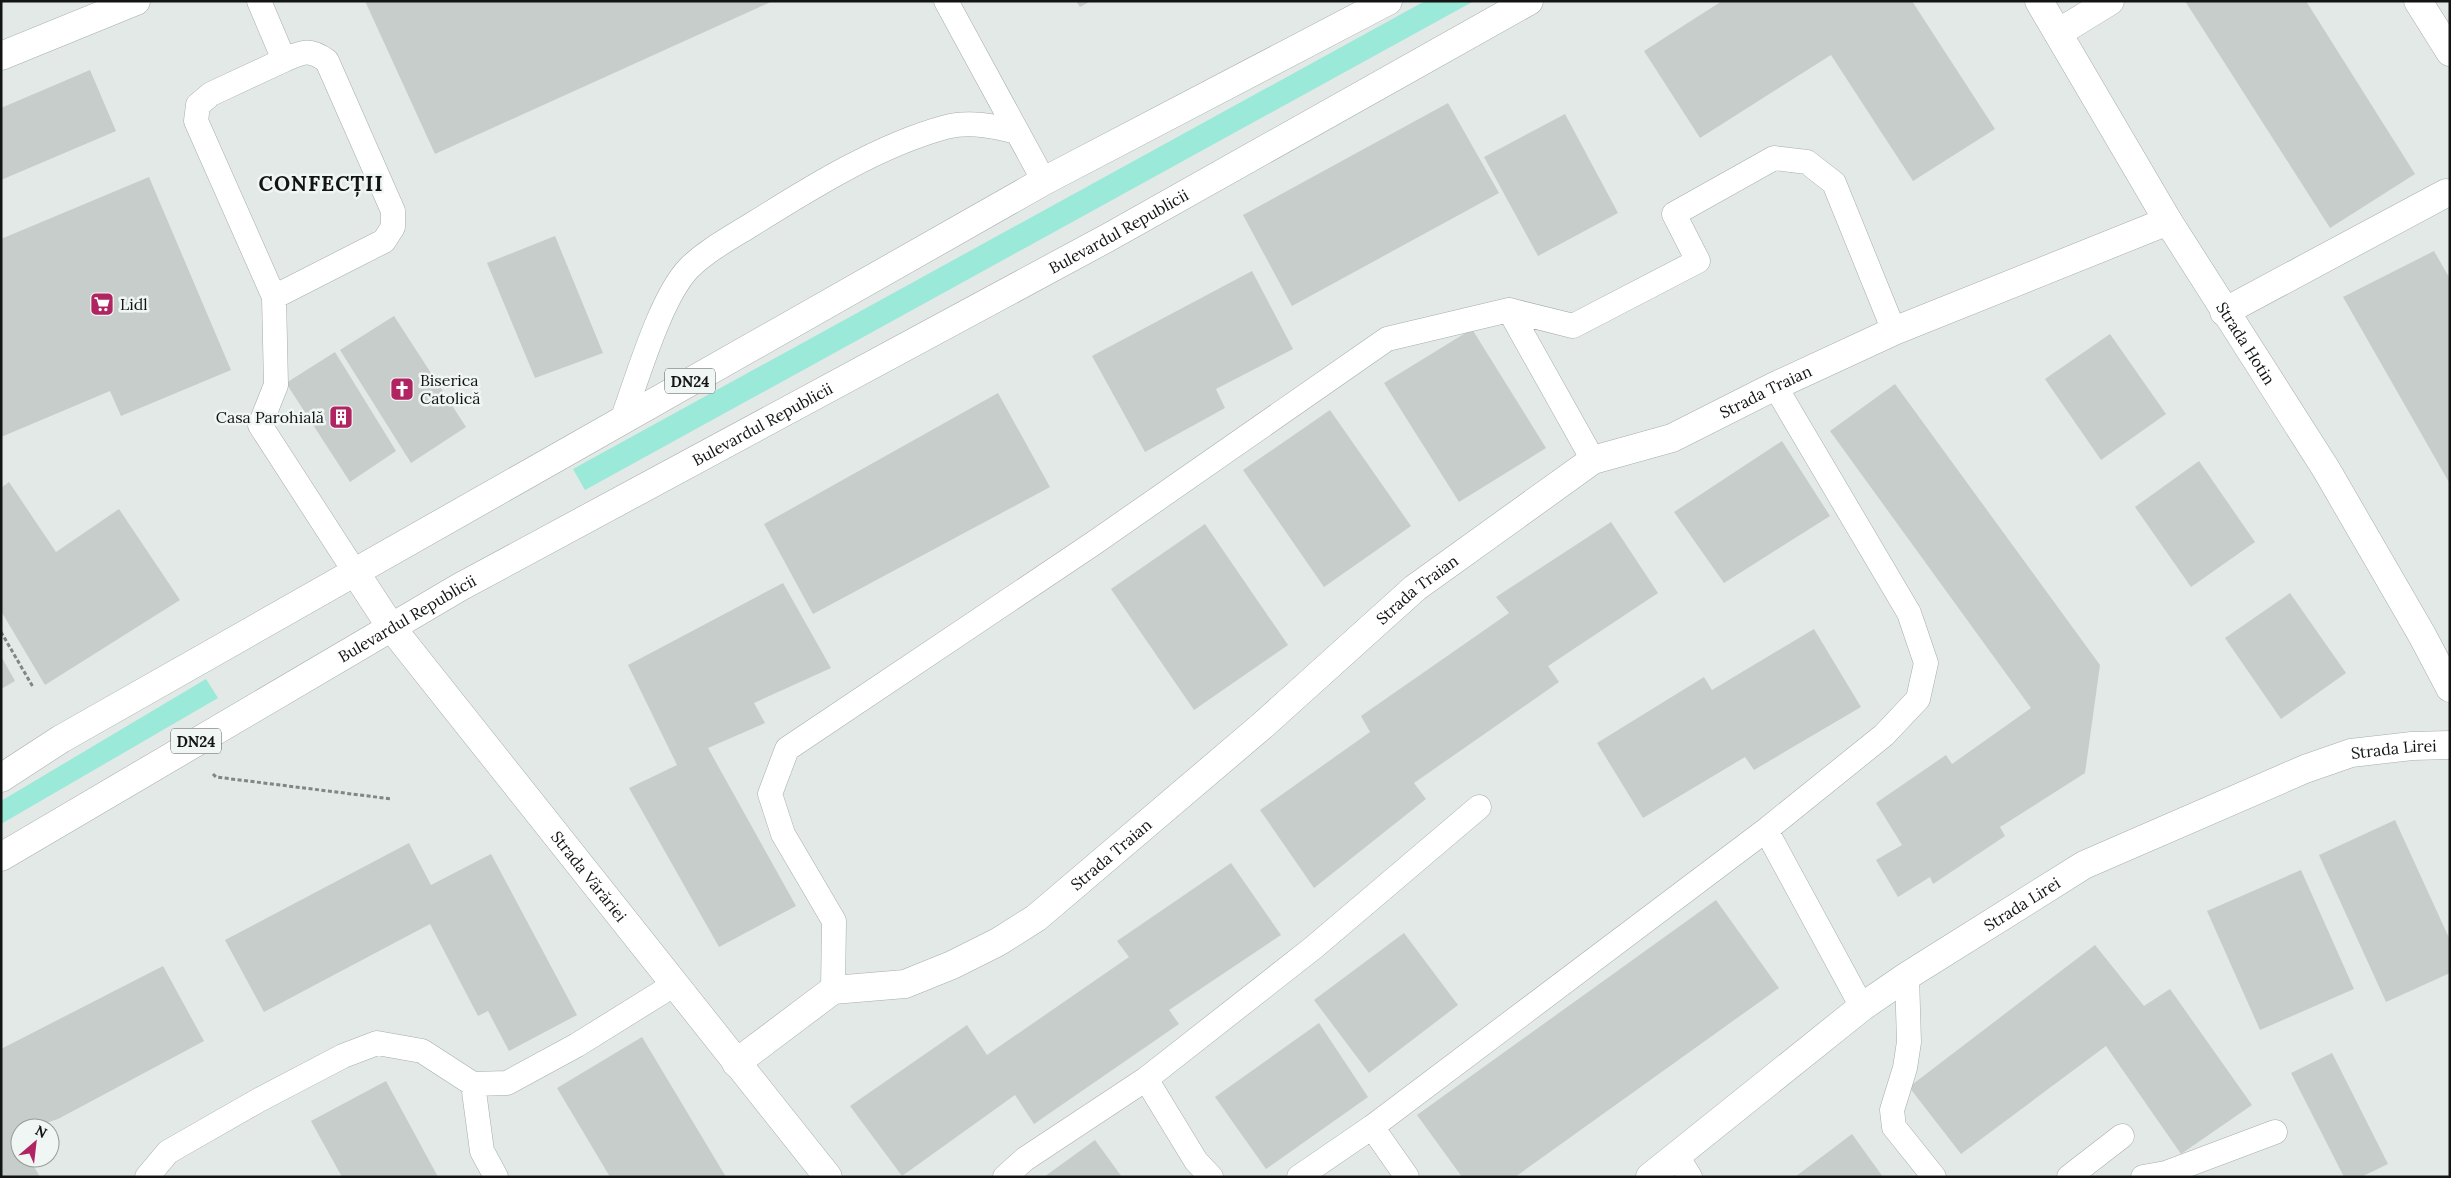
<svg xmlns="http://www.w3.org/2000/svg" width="2451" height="1178" font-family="Lora,serif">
<rect width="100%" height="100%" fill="#e2e9e7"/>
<path fill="#9ae9d9" d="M1425 1H1474L585 490 573 469Z
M206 679 218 698 1 824V801Z"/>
<path fill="#c6cdcb" d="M365 1H773L435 154Z
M1076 1H1091L1080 7Z
M1722 1H1912L1995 129 1913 181 1831 55 1700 138 1644 51Z
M2185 1H2306L2415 174 2330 228Z
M90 70 116 131 1 180V108Z
M1448 103 1499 193 1292 306 1243 215Z
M1565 114 1618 213 1538 256 1484 157Z
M149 177 231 370 121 416 110 391 1 437V239Z
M555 236 603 353 535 378 487 263Z
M2434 251 2450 279V484L2343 297Z
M1252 271 1293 349 1216 389 1225 408 1145 452 1092 356Z
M394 316 466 427 411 463 340 350Z
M1472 329 1546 448 1459 502 1384 383Z
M2110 334 2166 414 2101 460 2045 379Z
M335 352 396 451 350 482 286 383Z
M1895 384 2100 665 2085 773 2000 827 2005 836 1933 884 1930 877 1898 897 1876 860 1902 845 1876 803 1946 755 1952 764 2031 708 1830 431Z
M998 393 1050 487 813 614 764 524Z
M1330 410 1411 526 1324 587 1243 470Z
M1782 441 1830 516 1724 583 1674 512Z
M2199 461 2255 542 2191 587 2135 507Z
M9 482 56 552 119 509 180 600 45 685 1 611V488Z
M1611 522 1658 593 1548 666 1559 682 1414 783 1426 799 1314 888 1260 810 1370 732 1361 716 1509 613 1496 597Z
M1205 524 1288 645 1194 710 1111 589Z
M783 583 831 668 754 703 765 723 708 748 796 906 719 947 629 788 677 765 628 665Z
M2290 593 2346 673 2281 719 2225 638Z
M1814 629 1861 707 1754 770 1745 757 1643 818 1597 743 1704 677 1712 690Z
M1 656 15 681 1 689Z
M2395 820 2450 940V973L2386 1002 2319 855Z
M409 843 431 885 491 854 577 1015 509 1051 488 1011 478 1016 430 924 264 1012 225 940Z
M1231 863 1281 935 1169 1010 1179 1024 1034 1124 1015 1095 902 1176 850 1106 967 1025 987 1055 1129 957 1117 941Z
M2301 870 2354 989 2260 1030 2207 911Z
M1716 900 1779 988 1515 1177H1462L1417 1115Z
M1404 933 1458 1005 1369 1073 1314 1000Z
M2095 945 2144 1006 2170 989 2252 1105 2181 1154 2106 1046 1961 1154 1909 1087Z
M163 966 204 1041 58 1119 31 1128H20V1132L14 1134 20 1144V1158H29L40 1177H1V1049Z
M1319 1023 1368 1097 1266 1169 1215 1097Z
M642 1037 726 1177H610L557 1088Z
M2332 1053 2388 1164 2361 1177H2344L2291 1073Z
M386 1081 438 1177H342L311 1121Z
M1852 1134 1883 1177H1795Z
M1095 1140 1122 1177H1044Z"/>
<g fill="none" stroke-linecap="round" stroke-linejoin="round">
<g stroke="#a7adac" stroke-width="25">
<path id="lane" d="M259 1 284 60 211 94 198 105 196 121 274 297 276 385 260 425 355 572
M946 1 1044 181
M274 297 384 241 393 227V211L327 61C309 48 303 52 284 60
M1509 310 1593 460
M1775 386 1909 613 1926 663 1918 699 1884 735 1766 830 1862 1007
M622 420C637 380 660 298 689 268 706 251 730 238 751 225 810 188 879 145 946 127 970 121 994 126 1017 132
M1907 976 1909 1042 1905 1068 1892 1110 1894 1127 1934 1177
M833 990 834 921 783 834 770 794 787 749 1094 543 1387 339 1509 310 1573 326 1698 261 1674 214 1774 158 1807 162 1834 183 1894 331
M1146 1079 1313 948 1479 807
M473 1084 507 1083 577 1045 675 984
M1372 1127 1766 830
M1677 1156 1690 1177
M147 1177 168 1152 259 1100 343 1056 377 1043 422 1051 473 1084 482 1151 496 1177
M1005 1177 1025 1159 1146 1079 1196 1161 1211 1177
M1299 1177 1372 1127 1407 1177
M2069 1177 2122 1136
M2143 1177 2166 1173 2275 1132"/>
</g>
<g stroke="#a7adac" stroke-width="29">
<g id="street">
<path id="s1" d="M2039 1 2168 221 2326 469 2422 635 2450 688"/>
<path d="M2418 1 2450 52"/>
<path d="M2058 33 2110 1"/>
<path d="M2224 312 2446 193"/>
<path id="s2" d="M355 572 391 627 828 1177"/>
<path id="s3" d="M736 1063 833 990 905 984 952 965 998 942 1036 918 1263 725 1415 588 1593 460 1672 438 1775 386 1894 331 2168 221"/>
<path id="s4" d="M1650 1177 1862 1007 1907 976 2084 865 2305 769 2351 753 2412 746 2450 745"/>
</g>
</g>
<g stroke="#a7adac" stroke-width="29">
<path id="secondary" d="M1 56 136 1"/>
</g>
<g stroke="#a7adac" stroke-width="29">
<g id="primary">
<path d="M1 778 61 739 1044 181 1388 1"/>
<path id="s5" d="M1 857 460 587 1109 237 1529 1"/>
</g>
</g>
<path stroke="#818584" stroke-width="3" stroke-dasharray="4 2.5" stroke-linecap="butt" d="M1 632 33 687
M213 774 216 777 392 799"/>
<use href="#lane" stroke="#fff" stroke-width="24"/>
<use href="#street" stroke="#fff" stroke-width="28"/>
<use href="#secondary" stroke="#fff" stroke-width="28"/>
<use href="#primary" stroke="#fff" stroke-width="28"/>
</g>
<defs>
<g id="supermarket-square" transform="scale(1.25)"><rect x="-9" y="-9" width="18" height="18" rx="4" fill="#b02561" stroke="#eff6f4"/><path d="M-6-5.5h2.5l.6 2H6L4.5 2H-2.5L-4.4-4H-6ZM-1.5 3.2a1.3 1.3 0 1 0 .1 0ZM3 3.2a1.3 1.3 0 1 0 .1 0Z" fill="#fff"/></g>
<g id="church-square" transform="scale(1.25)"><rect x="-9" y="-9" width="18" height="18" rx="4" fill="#b02561" stroke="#eff6f4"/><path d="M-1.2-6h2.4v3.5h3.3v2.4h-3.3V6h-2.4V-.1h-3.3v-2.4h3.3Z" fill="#fff"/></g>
<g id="building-square" transform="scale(1.25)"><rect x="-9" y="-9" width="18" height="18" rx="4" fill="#b02561" stroke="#eff6f4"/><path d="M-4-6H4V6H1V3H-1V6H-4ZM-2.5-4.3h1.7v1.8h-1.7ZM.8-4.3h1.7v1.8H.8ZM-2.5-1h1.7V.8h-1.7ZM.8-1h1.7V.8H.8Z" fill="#fff"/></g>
</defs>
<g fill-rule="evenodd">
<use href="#supermarket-square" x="102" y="304"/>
<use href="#church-square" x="402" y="389"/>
<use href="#building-square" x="341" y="417"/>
</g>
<g text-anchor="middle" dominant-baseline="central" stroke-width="5" stroke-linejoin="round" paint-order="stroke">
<g fill="#eff6f4" stroke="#555857" stroke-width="1">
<rect x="665" y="368.5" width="50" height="25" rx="4"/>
<rect x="171" y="728.5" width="50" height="25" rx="4"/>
</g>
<g font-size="15" font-weight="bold" fill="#131514">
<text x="690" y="381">DN24</text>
<text x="196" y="741">DN24</text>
</g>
<g font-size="16" fill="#131514" stroke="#eff6f4">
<text stroke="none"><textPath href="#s5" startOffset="1281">Bulevardul Republicii</textPath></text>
<text stroke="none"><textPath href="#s1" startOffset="400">Strada Hotin</textPath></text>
<text stroke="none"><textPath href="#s3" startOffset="1249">Strada Traian</textPath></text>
<text stroke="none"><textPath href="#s5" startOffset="876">Bulevardul Republicii</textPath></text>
<text stroke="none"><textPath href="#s3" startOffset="844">Strada Traian</textPath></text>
<text stroke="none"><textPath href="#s5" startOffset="471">Bulevardul Republicii</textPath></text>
<text stroke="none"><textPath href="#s4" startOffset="868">Strada Lirei</textPath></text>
<text stroke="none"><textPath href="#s3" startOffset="439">Strada Traian</textPath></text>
<text stroke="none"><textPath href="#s2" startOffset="384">Strada Vărăriei</textPath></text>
<text stroke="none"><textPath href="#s4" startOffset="462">Strada Lirei</textPath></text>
</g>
<g font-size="16" fill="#131514" stroke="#eff6f4" text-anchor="start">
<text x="120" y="304">Lidl</text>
<text x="420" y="380">Biserica<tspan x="420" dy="18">Catolică</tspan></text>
<text x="324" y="417" text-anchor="end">Casa Parohială</text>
</g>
<g font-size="21" font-weight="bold" letter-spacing="1" fill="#131514" stroke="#eff6f4">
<text x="321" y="183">CONFECȚII</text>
</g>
</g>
<rect width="2451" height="1178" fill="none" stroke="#131514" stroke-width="5"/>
<g transform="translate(35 1143) rotate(28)"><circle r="24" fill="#eff6f4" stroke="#979c9a"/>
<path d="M0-4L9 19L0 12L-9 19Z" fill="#b02561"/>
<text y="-8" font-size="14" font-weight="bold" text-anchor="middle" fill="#131514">N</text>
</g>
</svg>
